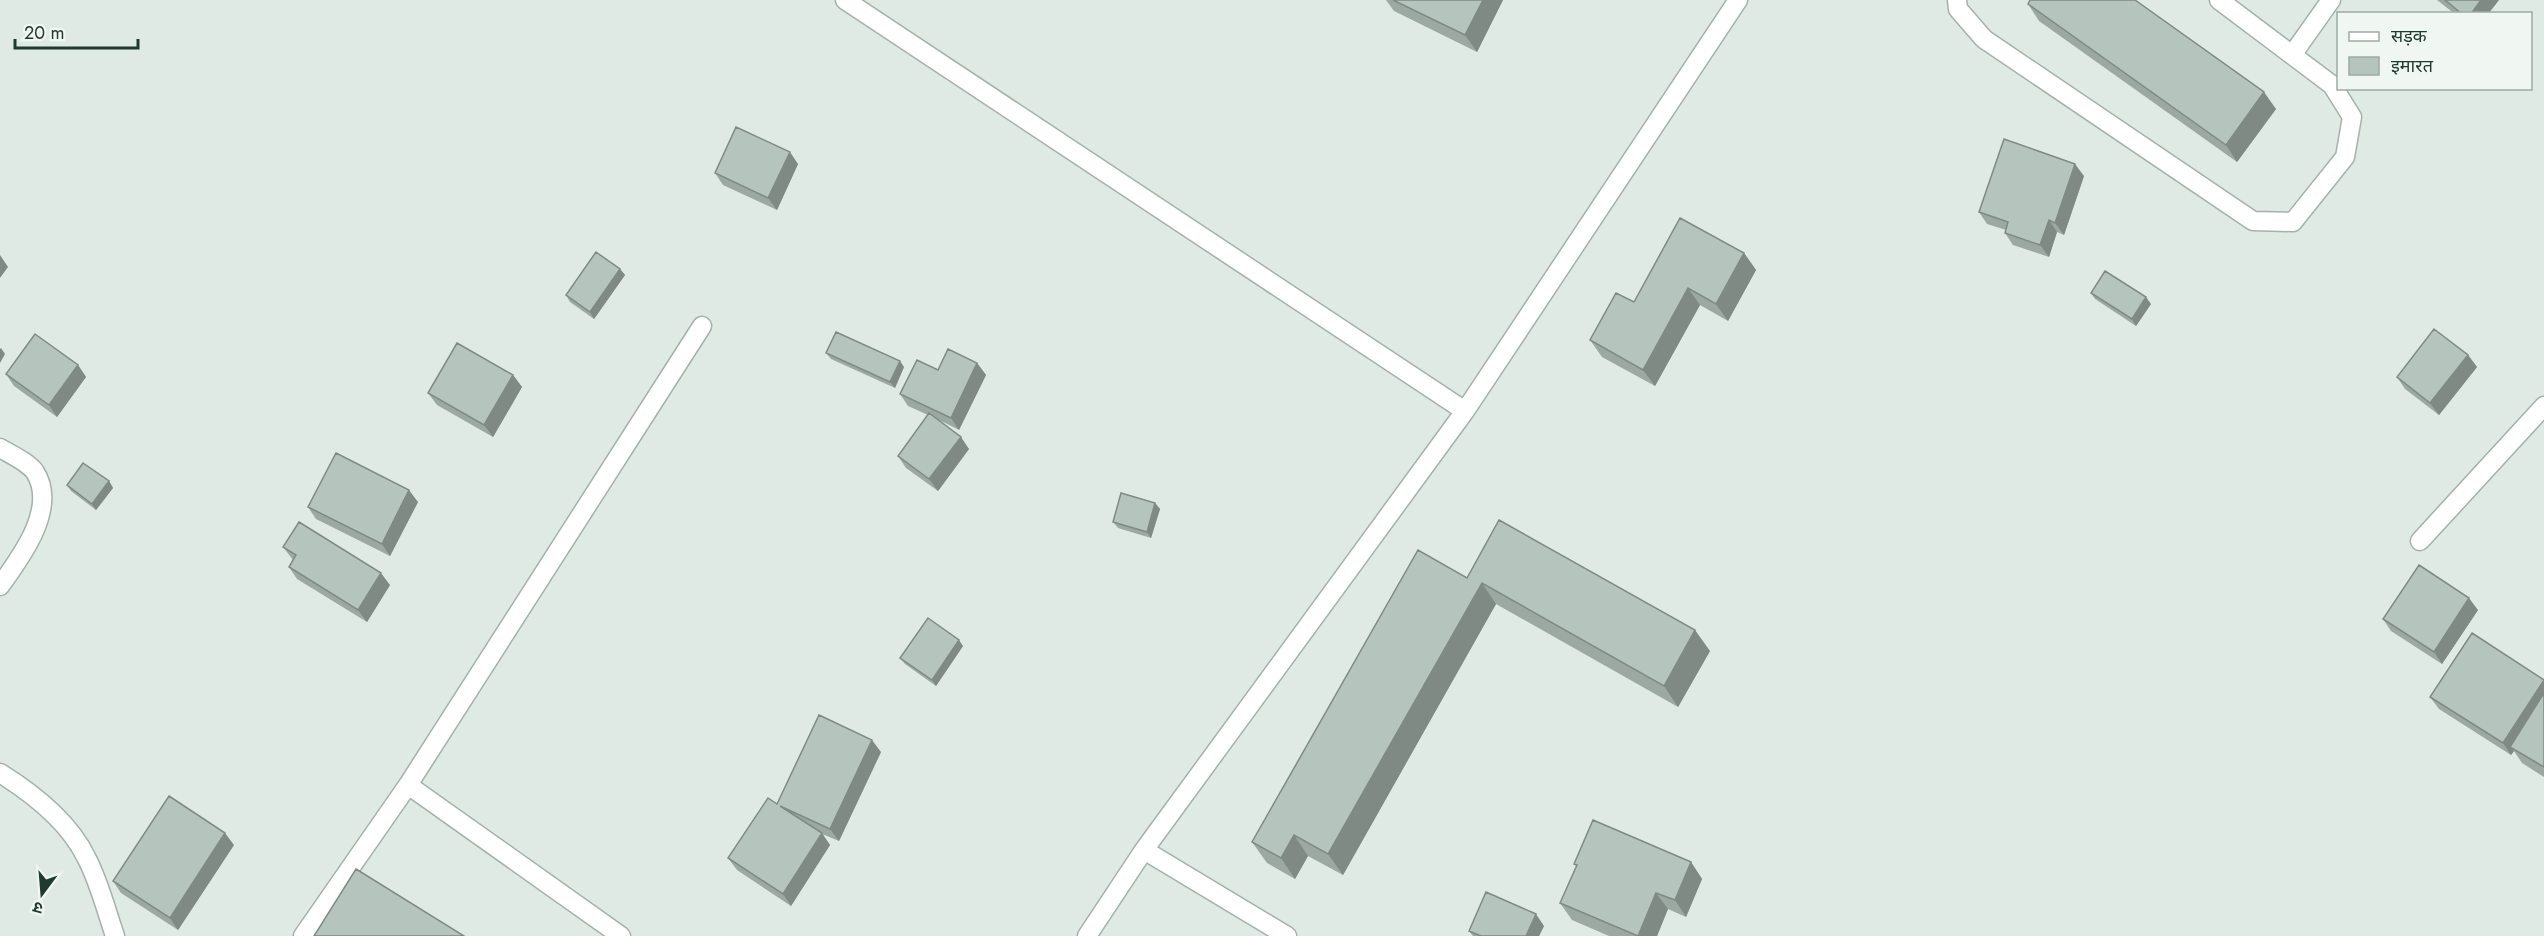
<svg xmlns="http://www.w3.org/2000/svg" width="2544" height="936" font-family="Jost,'Noto Sans Devanagari',sans-serif">
<rect width="100%" height="100%" fill="#e0eae4"/>
<g fill="none" stroke-linecap="round" stroke-linejoin="round">
<g stroke="#a3b2aa" stroke-width="21">
<path id="minor" d="M845 0 1465 411
M1957 0 1958 9 1984 39 2253 221 2293 222 2345 157 2352 117 2332 85 2219 0
M2292 55 2331 0
M0 448C10 454 28 462 35 472 58 508 21 557 0 586
M2420 541 2544 406
M0 773C32 793 69 822 86 857 99 881 106 910 115 936
M408 785 621 936
M1144 850 1287 936
M303 936 408 785 702 326
M1087 936 1144 850 1465 411 1738 0"/>
</g>
<use href="#minor" stroke="#fff" stroke-width="18"/>
</g>
<path fill="#9ca9a3" d="M1386 0H1503L1477 52 1394 11Z
M2437 0H2499L2488 14H2455Z
M2028 4 2276 109 2237 162 2039 21Z
M798 164 777 210 723 185 715 173Z
M2084 176 2064 235 2057 232 2049 257 2013 245 2005 233 2006 230 1987 224 1979 212Z
M1744 253 1756 270 1728 321 1700 305 1655 386 1602 357 1590 340 1634 302Z
M620 269 625 275 594 319 570 302 566 295Z
M2091 293 2151 304 2136 326 2095 299Z
M826 353 904 367 895 388 831 359Z
M2468 355 2477 367 2439 415 2405 389 2397 377Z
M977 363 986 375 959 430 939 420 969 449 938 491 906 468 898 456 928 415 908 406 900 394 938 370Z
M78 365 86 377 57 417 14 386 6 374Z
M513 375 522 387 493 437 437 405 428 393Z
M109 481 113 488 96 510 71 491 67 485Z
M418 502 390 556 316 519 308 507Z
M1155 503 1160 509 1151 538 1118 528 1113 522Z
M283 547 390 585 367 622 297 579 289 567 293 560Z
M1467 578 1710 651 1678 707 1496 604 1343 875 1308 856 1295 879 1267 863 1252 842Z
M2478 610 2442 664 2391 631 2383 619Z
M963 646 936 686 905 664 900 658Z
M2544 680V777L2522 763 2514 751 2511 755 2439 709 2430 697Z
M881 752 839 841 822 834 830 845 791 906 737 870 728 858 777 804Z
M234 845 178 930 121 893 113 881Z
M1691 862 1702 879 1686 917 1668 909 1657 936H1609L1572 920 1560 903 1576 866 1574 864Z
M1544 926 1539 936H1473L1469 931Z"/>
<path fill="#7f8a84" d="M1483 0H1503L1477 52 1465 35Z
M2481 0H2499L2488 14H2471Z
M2264 92 2276 109 2237 162 2226 145Z
M790 152 798 164 777 210 768 198Z
M2075 164 2084 176 2064 235 2055 223Z
M2049 220 2057 232 2049 257 2040 245Z
M1744 253 1756 270 1728 321 1716 304Z
M0 255 8 267 0 278Z
M620 269 625 275 594 319 590 312Z
M1688 288 1700 305 1655 386 1643 370Z
M2146 297 2151 304 2136 326 2132 319Z
M1 348 5 354 0 363V349Z
M2468 355 2477 367 2439 415 2430 403Z
M900 361 904 367 895 388 890 382Z
M977 363 986 375 959 430 951 418Z
M78 365 86 377 57 417 49 405Z
M513 375 522 387 493 437 484 425Z
M961 437 969 449 938 491 929 479Z
M109 481 113 488 96 510 92 504Z
M409 490 418 502 390 556 382 544Z
M1155 503 1160 509 1151 538 1147 532Z
M381 573 390 585 367 622 358 610Z
M1482 583 1496 604 1343 875 1328 854Z
M2469 598 2478 610 2442 664 2434 652Z
M1695 630 1710 651 1678 707 1664 686Z
M959 640 963 646 936 686 932 680Z
M2544 681V705L2510 747 2514 751 2511 755 2503 743Z
M872 740 881 752 839 841 830 829Z
M225 833 234 845 178 930 170 918Z
M822 833 830 845 791 906 783 894Z
M1294 835 1308 856 1295 879 1281 858Z
M1691 862 1702 879 1686 917 1675 900Z
M1656 893 1668 909 1657 936H1638Z
M1536 914 1544 926 1539 936H1526Z"/>
<path fill="#b5c5bd" stroke="#7f8a84" stroke-width="1.5" d="M1393 0H1483L1465 35Z
M2030 0H2135L2264 92 2226 145 2028 4Z
M2445 0H2481L2471 14H2462Z
M736 127 790 152 768 198 715 173Z
M2004 139 2075 164 2055 223 2049 220 2040 245 2005 233 2008 222 1979 212Z
M1680 218 1744 253 1716 304 1688 288 1643 370 1590 340 1616 293 1634 302Z
M596 252 620 269 590 312 566 295Z
M2105 271 2146 297 2132 319 2091 293Z
M2434 329 2468 355 2430 403 2397 377Z
M836 332 900 361 890 382 826 353Z
M35 334 78 365 49 405 6 374Z
M457 343 513 375 484 425 428 393Z
M948 349 977 363 951 418 900 394 917 360 938 370Z
M929 413 961 437 929 479 898 456Z
M336 453 409 490 382 544 308 507Z
M83 463 109 481 92 504 67 485Z
M1121 493 1155 503 1147 532 1113 522Z
M1499 520 1695 630 1664 686 1482 583 1328 854 1294 835 1281 858 1252 842 1418 550 1467 578Z
M299 522 381 573 358 610 289 567 296 555 283 547Z
M2419 565 2469 598 2434 652 2383 619Z
M928 618 959 640 932 680 900 658Z
M2472 633 2544 680 2503 743 2430 697Z
M2544 693V767L2510 747Z
M819 715 872 740 830 829 780 806 822 833 783 894 728 858 768 798 777 804Z
M169 796 225 833 170 918 113 881Z
M1593 820 1691 862 1675 900 1656 893 1638 936 1560 903 1577 865 1574 864Z
M356 869 464 936H314Z
M1486 892 1536 914 1526 936H1481L1469 931Z"/>
<rect x="2337" y="12" width="195" height="78" fill="#f0f7f3" stroke="#9daba5" stroke-width="1.5"/>
<rect x="2349" y="32" width="30" height="9" fill="#ffffff" stroke="#9daba5" stroke-width="1.5"/>
<text x="2391" y="42" font-size="18" fill="#213a30">सड़क</text>
<rect x="2349" y="57" width="30" height="18" fill="#b5c5bd" stroke="#9daba5" stroke-width="1.5"/>
<text x="2391" y="72" font-size="18" fill="#213a30">इमारत</text>
<g transform="translate(42 894) rotate(196)" stroke="#f0f7f3" stroke-width="4.5" paint-order="stroke">
<path d="M0-4.5L10 22L0 15L-10 22Z" fill="#213a30"/>
<text y="-9" font-size="16" font-weight="bold" text-anchor="middle" fill="#213a30">उ</text>
</g>
<path d="M15 39v9h123v-9" fill="none" stroke="#213a30" stroke-width="3"/>
<text x="24" y="39" font-size="18" fill="#213a30" stroke="#f0f7f3" stroke-width="4.5" paint-order="stroke">20 m</text>
</svg>
